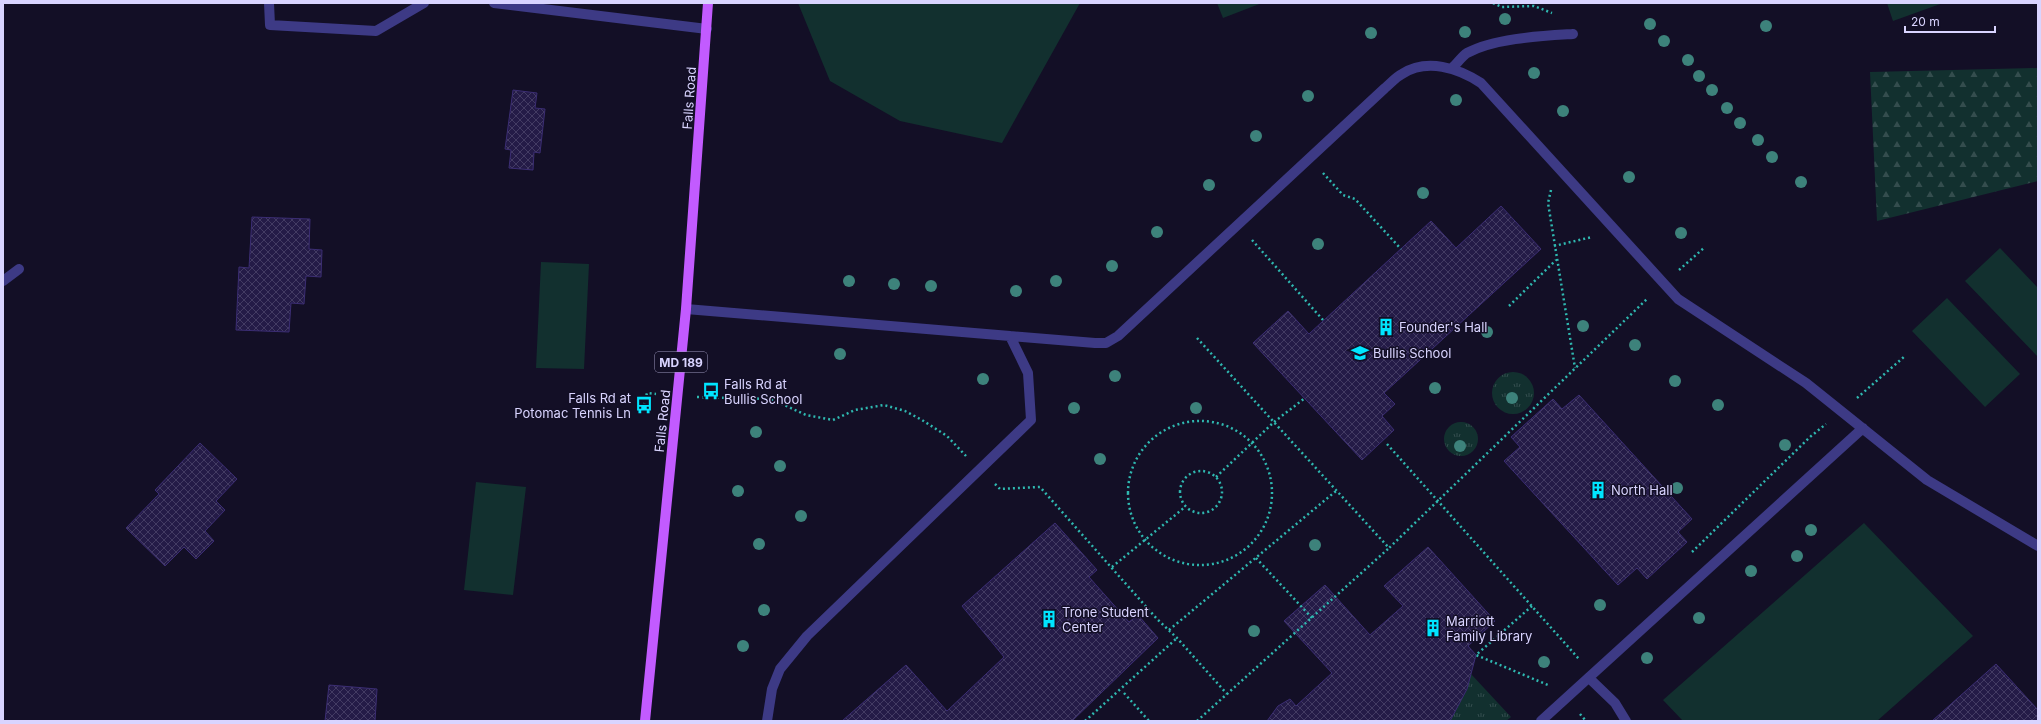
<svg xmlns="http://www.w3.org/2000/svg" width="2041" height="724" font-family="Inter,sans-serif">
<defs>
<pattern id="grass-tufts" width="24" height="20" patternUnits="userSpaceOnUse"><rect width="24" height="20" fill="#12302f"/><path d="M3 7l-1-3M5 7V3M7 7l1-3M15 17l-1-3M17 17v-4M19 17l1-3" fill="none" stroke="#344d4e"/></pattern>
<pattern id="forest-firs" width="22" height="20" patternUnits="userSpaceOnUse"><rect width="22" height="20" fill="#12302f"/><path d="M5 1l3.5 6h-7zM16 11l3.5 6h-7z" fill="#344d4e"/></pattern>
<pattern id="building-cross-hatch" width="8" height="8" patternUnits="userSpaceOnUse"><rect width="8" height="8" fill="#241b47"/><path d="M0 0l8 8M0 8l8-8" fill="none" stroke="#433b63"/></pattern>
</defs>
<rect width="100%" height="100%" fill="#130f26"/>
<path fill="url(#grass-tufts)" d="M1492 393a21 21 0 1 1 42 0a21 21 0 1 1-42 0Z
M1444 439a17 17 0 1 1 34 0a17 17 0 1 1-34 0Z
M1471 674 1511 717 1506 721H1450L1467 689Z"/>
<path fill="url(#forest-firs)" d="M2038 68V181L1877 221 1870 72Z"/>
<path fill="#12302f" d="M798 3H1080L1002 143 900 121 830 81Z
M1217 3H1262L1223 18Z
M1887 3H1943L1893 21Z
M2000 248 2038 288V357L1965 281Z
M541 262 589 264 584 369 536 368Z
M1947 298 2020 374 1985 407 1912 331Z
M476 482 526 487 513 595 464 590Z
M1864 523 1973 636 1877 721H1683L1663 700Z"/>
<path fill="url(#building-cross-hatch)" stroke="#3b2d73" d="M513 90 537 93 535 108 545 109 540 153 534 152 533 170 509 168 511 150 505 149Z
M1501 206 1541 249 1384 393 1395 404 1382 416 1394 430 1362 460 1253 343 1288 311 1309 334 1431 221 1456 248Z
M252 217 310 219 309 249 322 250 321 277 306 276 304 304 291 303 289 332 236 330 239 267 249 268Z
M1579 395 1692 519 1678 532 1687 542 1647 579 1637 568 1618 585 1504 461 1520 447 1511 437 1553 399 1562 409Z
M200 443 237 479 216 501 225 510 205 531 214 541 196 559 184 547 165 566 126 528 159 494 155 490Z
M1055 523 1097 570 1089 577 1096 585 1129 622 1138 615 1158 638 1072 721H842L906 665 947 711 1004 657 962 606Z
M1428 547 1495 621 1468 646 1476 655 1467 689 1450 721H1267L1278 706 1290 699 1296 706 1332 673 1284 621 1325 585 1370 635 1403 606 1384 586Z
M1996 664 2038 710V721H1932Z
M329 685 377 689 375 721H325Z"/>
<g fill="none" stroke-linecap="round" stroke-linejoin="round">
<path stroke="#2fb8b0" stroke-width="2.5" stroke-dasharray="2 3" stroke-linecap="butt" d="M1493 3 1502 7 1534 6 1552 13
M1323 173 1343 195 1355 199 1401 249
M1551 190 1548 203 1575 368
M1252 240 1323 320
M1554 246 1592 237
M1679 270 1705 247
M1509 306 1556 260
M1197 338 1389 548 1648 298
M697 397 771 399 806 415 833 420 855 410 884 405 905 411 922 420 947 436 966 456
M1857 398 1905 356
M644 405 647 393 656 394
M1128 493a72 72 0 1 1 144 0a72 72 0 1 1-144 0Z
M1387 444 1579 659
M1180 492a21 21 0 1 1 42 0a21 21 0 1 1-42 0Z
M1216 477 1274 422 1305 398
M995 484 1000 489 1040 487 1157 619 1177 638 1227 694
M1692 552 1810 437 1826 424
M1256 558 1312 618
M1112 567 1185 507
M1532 606 1476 655 1548 685
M1169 630 1336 491
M1124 693 1149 721
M1580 714 1586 721
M1085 721 1177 638
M1197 721 1389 548"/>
<path stroke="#3d3a85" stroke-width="10" d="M269 3 270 25 376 31 424 3
M494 3 707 29
M1452 68C1457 64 1462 56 1467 53 1495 38 1541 36 1573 34
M3 281 19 269
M686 309 1010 336
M1589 678 1615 703 1626 721
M767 721 772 689 780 669 807 636 1031 420 1028 373 1010 336 1095 343H1106L1118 336 1385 88C1391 83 1396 77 1402 74 1427 58 1458 68 1481 83L1678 299 1806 383 1927 480 2038 546
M1541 721 1863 428"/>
<path stroke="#c25bff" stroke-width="10" d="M645 721 686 309 708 3"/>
</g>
<g fill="#3d827b">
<circle cx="1505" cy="19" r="6"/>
<circle cx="1650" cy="24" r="6"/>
<circle cx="1766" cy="26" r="6"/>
<circle cx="1465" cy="32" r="6"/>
<circle cx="1371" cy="33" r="6"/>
<circle cx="1664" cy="41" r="6"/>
<circle cx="1688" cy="60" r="6"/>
<circle cx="1534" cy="73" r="6"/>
<circle cx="1699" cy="76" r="6"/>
<circle cx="1712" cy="90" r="6"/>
<circle cx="1308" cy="96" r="6"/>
<circle cx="1456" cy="100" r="6"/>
<circle cx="1727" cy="108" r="6"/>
<circle cx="1563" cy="111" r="6"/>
<circle cx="1740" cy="123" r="6"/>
<circle cx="1256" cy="136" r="6"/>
<circle cx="1758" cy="140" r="6"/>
<circle cx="1772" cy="157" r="6"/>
<circle cx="1629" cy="177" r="6"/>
<circle cx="1801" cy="182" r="6"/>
<circle cx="1209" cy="185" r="6"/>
<circle cx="1423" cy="193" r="6"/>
<circle cx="1157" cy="232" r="6"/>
<circle cx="1681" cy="233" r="6"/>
<circle cx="1318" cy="244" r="6"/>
<circle cx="1112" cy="266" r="6"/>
<circle cx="849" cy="281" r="6"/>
<circle cx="1056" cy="281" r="6"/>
<circle cx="894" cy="284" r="6"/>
<circle cx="931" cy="286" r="6"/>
<circle cx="1016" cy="291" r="6"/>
<circle cx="1583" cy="326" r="6"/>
<circle cx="1487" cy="332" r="6"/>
<circle cx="1635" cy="345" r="6"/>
<circle cx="840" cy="354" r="6"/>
<circle cx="1115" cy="376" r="6"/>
<circle cx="983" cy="379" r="6"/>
<circle cx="1675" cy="381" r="6"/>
<circle cx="1435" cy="388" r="6"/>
<circle cx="1512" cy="398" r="6"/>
<circle cx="1718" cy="405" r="6"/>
<circle cx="1074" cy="408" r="6"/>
<circle cx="1196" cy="408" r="6"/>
<circle cx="756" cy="432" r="6"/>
<circle cx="1785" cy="445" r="6"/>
<circle cx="1460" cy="446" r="6"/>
<circle cx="1100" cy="459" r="6"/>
<circle cx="780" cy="466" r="6"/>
<circle cx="1677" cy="488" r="6"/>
<circle cx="738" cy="491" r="6"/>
<circle cx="801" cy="516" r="6"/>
<circle cx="1811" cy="530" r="6"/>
<circle cx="759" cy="544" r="6"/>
<circle cx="1315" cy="545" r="6"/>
<circle cx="1797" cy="556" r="6"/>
<circle cx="1751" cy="571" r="6"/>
<circle cx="1600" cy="605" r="6"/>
<circle cx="764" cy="610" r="6"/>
<circle cx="1699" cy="618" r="6"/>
<circle cx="1254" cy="631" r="6"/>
<circle cx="743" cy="646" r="6"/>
<circle cx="1647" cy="658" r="6"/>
<circle cx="1544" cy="662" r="6"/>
</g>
<defs>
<g id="building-bare" transform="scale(1.38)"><path d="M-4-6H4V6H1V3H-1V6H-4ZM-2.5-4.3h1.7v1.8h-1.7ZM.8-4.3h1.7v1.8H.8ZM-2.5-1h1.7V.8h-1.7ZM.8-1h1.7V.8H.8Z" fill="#00e5ff" stroke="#130f26" stroke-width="2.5" paint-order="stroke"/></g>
<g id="school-bare" transform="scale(1.38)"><path d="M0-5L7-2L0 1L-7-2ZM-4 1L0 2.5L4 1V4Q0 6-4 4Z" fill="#00e5ff" stroke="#130f26" stroke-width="2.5" paint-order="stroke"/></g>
<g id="bus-bare" transform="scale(1.38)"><path d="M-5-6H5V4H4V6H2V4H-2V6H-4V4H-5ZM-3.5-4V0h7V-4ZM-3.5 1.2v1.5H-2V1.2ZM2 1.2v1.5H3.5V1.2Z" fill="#00e5ff" stroke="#130f26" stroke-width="2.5" paint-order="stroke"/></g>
</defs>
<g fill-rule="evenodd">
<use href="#building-bare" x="1386" y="327"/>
<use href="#school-bare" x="1360" y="353"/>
<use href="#bus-bare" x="711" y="391"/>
<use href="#bus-bare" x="644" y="405"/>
<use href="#building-bare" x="1598" y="490"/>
<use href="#building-bare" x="1049" y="619"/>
<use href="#building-bare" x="1433" y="628"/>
</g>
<g text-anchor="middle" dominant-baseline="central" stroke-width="3" stroke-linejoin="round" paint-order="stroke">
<rect fill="#130f26" stroke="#9e99be" stroke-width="1" x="655" y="352" width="52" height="20" rx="3"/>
<g font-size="12" font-weight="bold" fill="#d9d4ff">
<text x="681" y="362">MD 189</text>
</g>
<g font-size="13" fill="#d9d4ff" stroke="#130f26">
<text transform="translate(689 98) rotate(-86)">Falls Road</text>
<text transform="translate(662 421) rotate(-84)">Falls Road</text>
</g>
<g font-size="13" fill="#d9d4ff" stroke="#130f26" text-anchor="start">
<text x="1399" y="327">Founder's Hall</text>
<text x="1373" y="353">Bullis School</text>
<text x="724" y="384">Falls Rd at<tspan x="724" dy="15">Bullis School</tspan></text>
<text x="631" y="398" text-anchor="end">Falls Rd at<tspan x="631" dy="15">Potomac Tennis Ln</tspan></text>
<text x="1611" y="490">North Hall</text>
<text x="1062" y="612">Trone Student<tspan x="1062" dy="15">Center</tspan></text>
<text x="1446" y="621">Marriott<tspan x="1446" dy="15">Family Library</tspan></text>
</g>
</g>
<rect width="2041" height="724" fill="none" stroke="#d9d4ff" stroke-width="8"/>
<path d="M1905 26v6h90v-6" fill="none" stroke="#d9d4ff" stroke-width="2"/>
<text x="1911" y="26" font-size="12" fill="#d9d4ff" stroke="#130f26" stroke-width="3" paint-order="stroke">20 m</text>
</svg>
